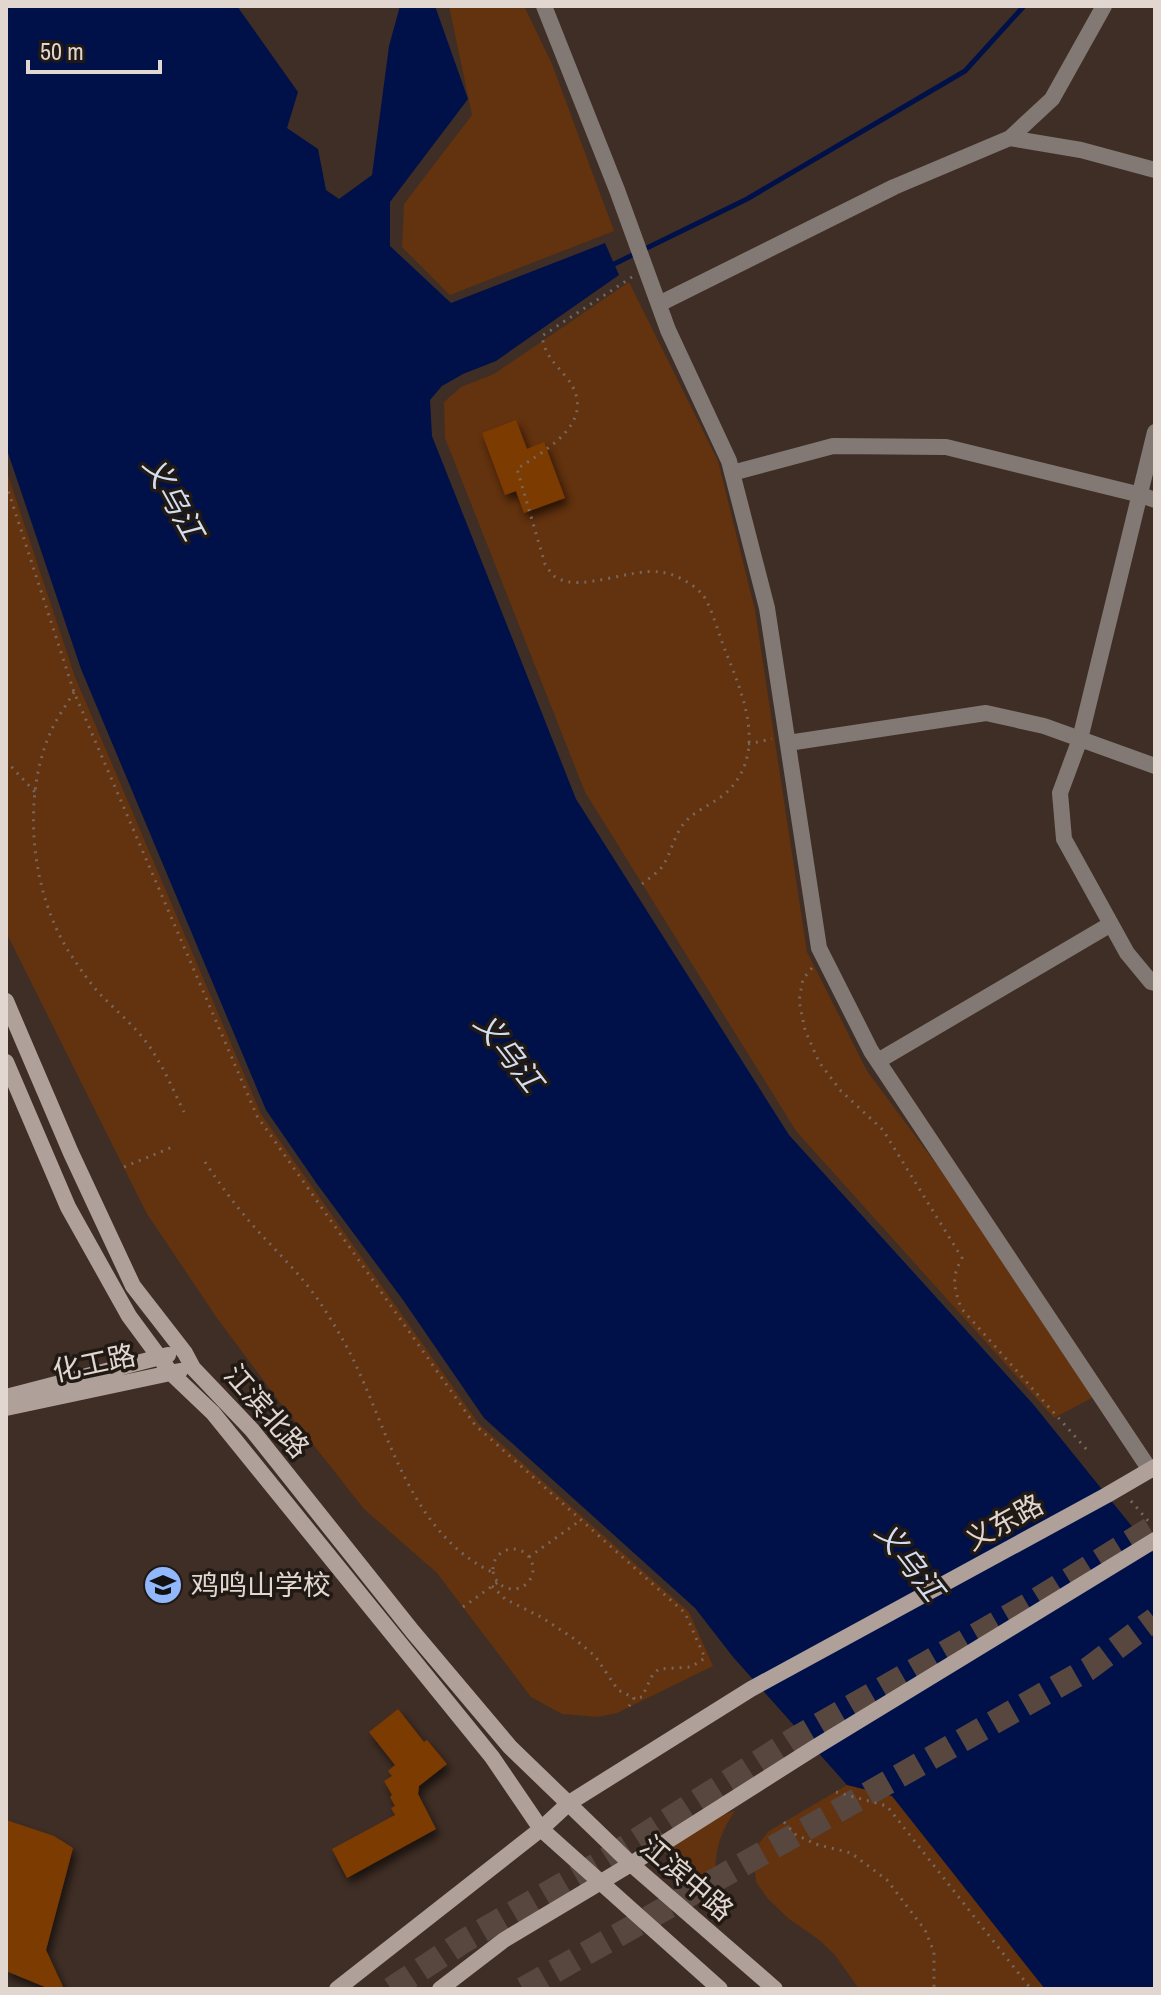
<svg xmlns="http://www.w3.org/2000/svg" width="1161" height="1995" font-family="'Archivo Narrow','Noto Sans SC',sans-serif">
<defs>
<filter id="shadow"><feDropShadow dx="3.5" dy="6" stdDeviation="4" flood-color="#0009"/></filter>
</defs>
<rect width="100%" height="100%" fill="#3f2e25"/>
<path fill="#63320e" d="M449 6H524L552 64 614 231 450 295 402 247 404 204 472 115Z
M629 282 718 461 755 610 807 952 867 1071 1105 1391 1054 1418 796 1131 585 792 445 438 444 402 461 387 494 374Z
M6 469 75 677 261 1114 479 1424 689 1612 713 1666 617 1713 598 1717 562 1714 531 1697 437 1573 364 1509 275 1396 217 1318 147 1214 6 932Z
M847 1785 892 1796 1045 1989H859L835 1955 818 1939 789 1919 768 1899 756 1882 754 1860 759 1843 769 1831Z
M735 1811C715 1840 714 1860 716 1894L651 1842 653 1837Z"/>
<path fill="#001149" d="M6 6H237L298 92 287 128 318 149 326 190 339 199 372 175 389 46 400 6H435L468 99 390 202V246L451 303 605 243 619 275 496 361 463 374 442 386 430 400 432 436 576 799 789 1135 1033 1404 1155 1555V1989H1045L892 1796 847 1785 733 1657 695 1608 484 1418 403 1300 317 1184 266 1110 81 669 6 447Z"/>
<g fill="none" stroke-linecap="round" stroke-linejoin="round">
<path stroke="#001149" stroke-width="5" d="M608 267 747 199 965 71 1024 6"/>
</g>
<path fill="#7c3b06" filter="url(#shadow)" d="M516 420 527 449 544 442 565 498 524 513 516 491 505 495 482 433Z
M398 1709 424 1742 427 1740 447 1764 419 1786 418 1794 436 1829 347 1878 332 1849 395 1815 391 1808 395 1806 390 1797 392 1795 384 1781 392 1776 388 1771 395 1765 369 1732Z
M6 1820 54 1836 73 1848 46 1950 64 1989H50L6 1971Z"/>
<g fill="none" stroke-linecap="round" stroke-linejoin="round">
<path stroke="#57473f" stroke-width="24" stroke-dasharray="24 12" stroke-linecap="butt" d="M391 1989 464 1941 605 1860 791 1741 1033 1602 1155 1526
M523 1989 1088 1669 1155 1619"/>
<path stroke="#76675f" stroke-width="3" stroke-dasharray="2 6" stroke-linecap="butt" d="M632 277 542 336C545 356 555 363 567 378 600 421 547 449 517 469L545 564C549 569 551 575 557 578 582 592 631 568 659 572 674 573 692 583 702 594 710 602 720 638 725 650 743 695 768 752 727 792 715 803 698 809 687 820 673 834 672 854 661 868 656 874 648 879 642 884
M6 484 74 692 257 1116 475 1425 685 1613 705 1658 691 1667 659 1669 653 1674 642 1697 634 1698
M74 692C67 704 58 716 52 729 20 797 31 897 73 958 81 970 89 982 99 993 117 1012 139 1029 153 1052 165 1070 174 1092 184 1112
M748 744 772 739
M6 761 35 792
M812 968 803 979 799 1001 805 1030 819 1062 841 1091 883 1130 962 1258C951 1278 954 1287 961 1308L1087 1450
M205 1162C221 1186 238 1209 257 1230 279 1254 303 1277 321 1304 332 1321 343 1339 352 1357 389 1432 410 1534 494 1573
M124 1167 175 1146
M1131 1501 1150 1523
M493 1569a20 20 0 1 1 40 0a20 20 0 1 1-40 0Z
M529 1557 581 1520
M492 1586 505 1599 541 1617 576 1640 595 1656 618 1690 634 1698 628 1708
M463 1607 498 1582
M836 1792 887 1806 1031 1989
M784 1822 795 1834 815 1844 851 1853 887 1880 925 1930 934 1952V1989"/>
<path stroke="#827974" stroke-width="16" d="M544 6 617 190 668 330 729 461 767 608 819 948 871 1051 1150 1470
M1010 138 1081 150 1155 170
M659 304 894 187 1010 138 1052 99 1104 6
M1155 432 1080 739 1060 793 1064 839 1127 953 1151 982 1155 983
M732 473 833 446 946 447 1141 495 1155 500
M788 743 986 713 1044 726 1155 766
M878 1061 1111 924"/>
<path stroke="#afa199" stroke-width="16" d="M6 1001 71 1153 133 1286 185 1353 193 1368 252 1430 413 1632 510 1747 631 1864 775 1989
M6 1062 68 1207 129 1316 171 1373 213 1413 492 1757 541 1829 720 1989
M6 1397 168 1355
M6 1408 180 1371
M337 1989 541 1829 569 1803 751 1689 1107 1495 1155 1467
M440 1989 504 1940 631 1864 814 1748 1155 1540"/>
</g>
<defs>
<g id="school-disc" transform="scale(2)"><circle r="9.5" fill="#91b8fd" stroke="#201914"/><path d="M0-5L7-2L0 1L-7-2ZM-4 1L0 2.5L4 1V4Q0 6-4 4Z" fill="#111"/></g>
</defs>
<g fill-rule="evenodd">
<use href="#school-disc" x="163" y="1585"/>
</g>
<g text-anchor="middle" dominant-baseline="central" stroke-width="7" stroke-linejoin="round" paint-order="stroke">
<g font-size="28" fill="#e1d6d0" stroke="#201914">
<text transform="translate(94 1363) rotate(-12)">化工路</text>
<text transform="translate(267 1411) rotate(49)">江滨北路</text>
<text transform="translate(1004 1522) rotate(-29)">义东路</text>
<text transform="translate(687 1878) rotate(41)">江滨中路</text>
</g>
<g font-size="28" fill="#e1d6d0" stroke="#201914" text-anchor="start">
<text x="191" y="1585">鸡鸣山学校</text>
</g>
<g font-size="30" font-style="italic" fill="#d2ddef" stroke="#201914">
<text transform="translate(174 498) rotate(61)">义乌江</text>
<text transform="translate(509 1052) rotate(52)">义乌江</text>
<text transform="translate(910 1561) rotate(52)">义乌江</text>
</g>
</g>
<rect width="1161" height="1995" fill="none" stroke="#e1d6d0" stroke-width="16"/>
<path d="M28 60v12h132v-12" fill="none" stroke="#e1d6d0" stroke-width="4"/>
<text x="40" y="60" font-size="24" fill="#e1d6d0" stroke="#201914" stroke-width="6" paint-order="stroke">50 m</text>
</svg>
